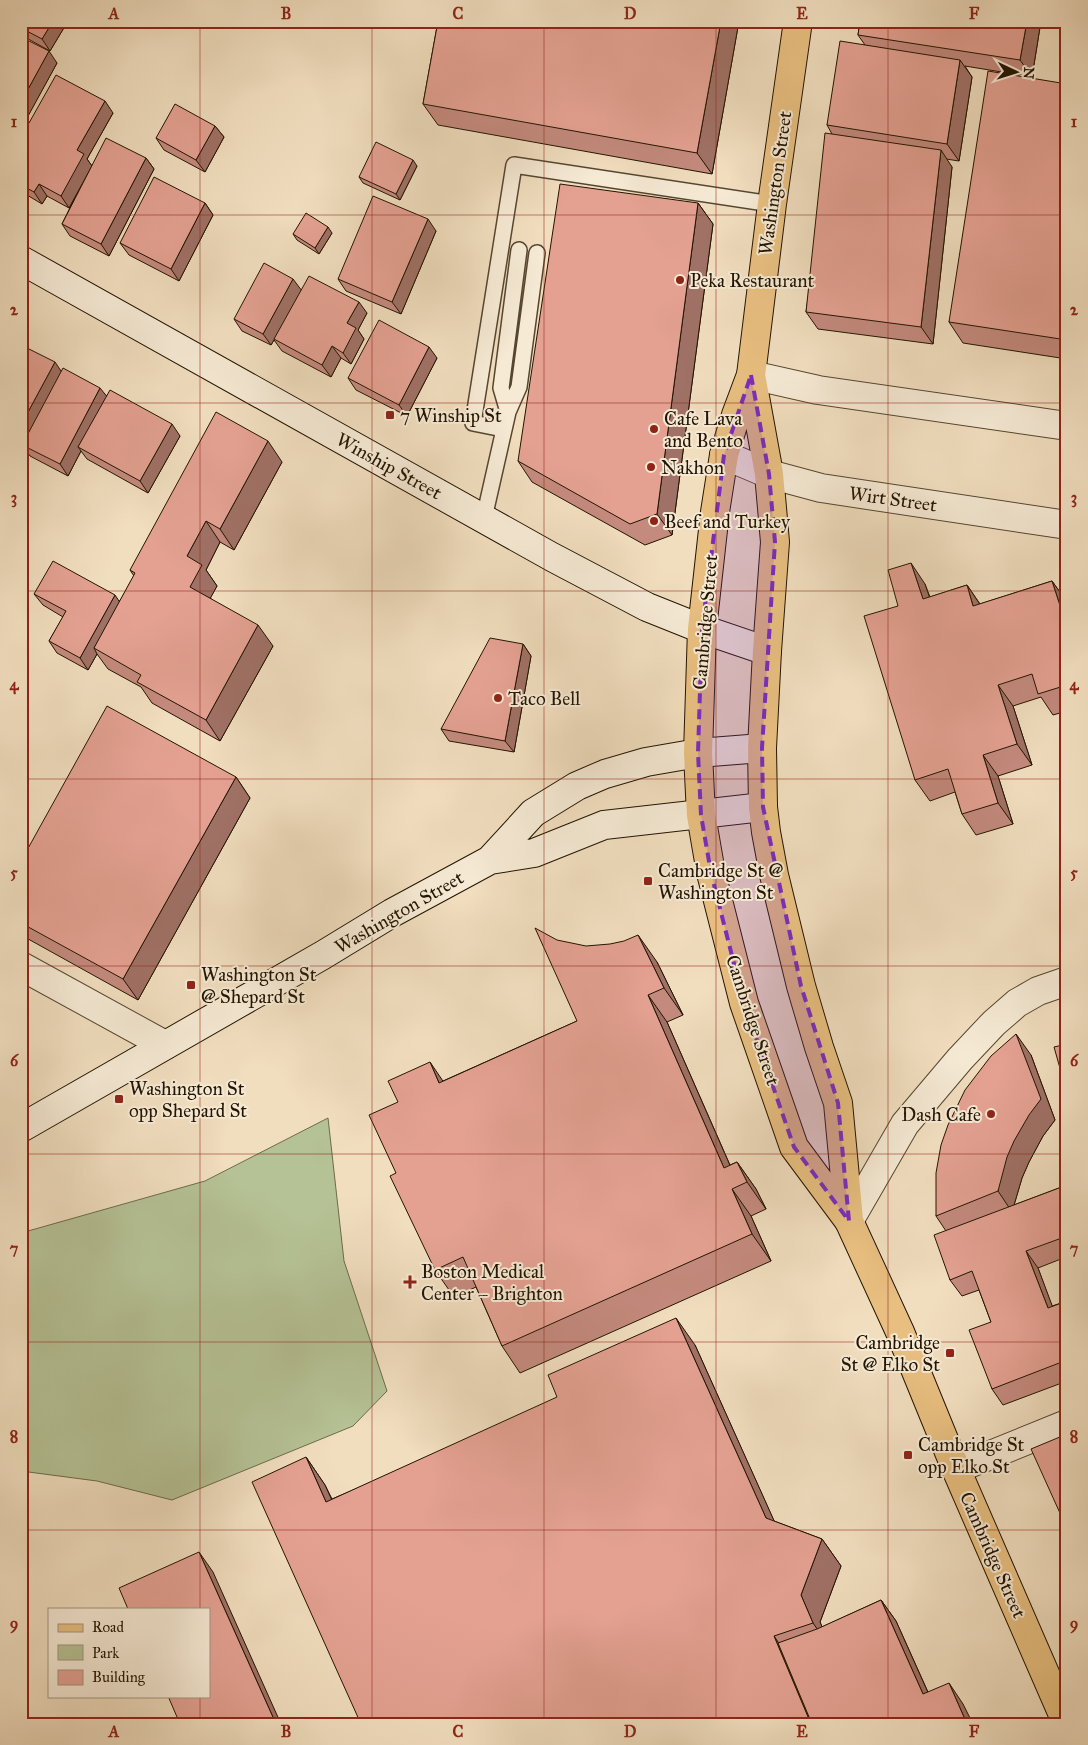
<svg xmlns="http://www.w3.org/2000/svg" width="1088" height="1745" font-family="'IM FELL Great Primer',serif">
<rect width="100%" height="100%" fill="#f1debf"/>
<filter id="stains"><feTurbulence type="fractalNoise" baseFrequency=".004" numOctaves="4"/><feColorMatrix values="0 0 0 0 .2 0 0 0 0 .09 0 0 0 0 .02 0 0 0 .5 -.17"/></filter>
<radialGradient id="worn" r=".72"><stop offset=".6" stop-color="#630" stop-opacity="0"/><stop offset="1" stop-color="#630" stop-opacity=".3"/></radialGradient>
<path fill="#b5c295" stroke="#6c6b4b" d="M328 1118 344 1261 387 1391 353 1426 172 1500 97 1481 21 1471V1233L205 1181Z"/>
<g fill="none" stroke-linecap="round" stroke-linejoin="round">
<g stroke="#564630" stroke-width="18">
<path id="lane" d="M508 412 501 388 519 250
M503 429 473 423 514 165 772 204
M484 518 508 412 519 387 537 253"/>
</g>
<g stroke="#564630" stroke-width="30">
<path id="street" d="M751 375 818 390 1067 426
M724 455 769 474 821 488 1067 525
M21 966 165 1045
M849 1221 905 1124 960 1059 994 1023 1017 1003 1038 991 1067 981
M956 1469 1067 1424"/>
</g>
<g stroke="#221401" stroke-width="30">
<path id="secondary" d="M21 260 552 557 647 607 702 629 767 651
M490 860 534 853 604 825 763 807
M21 1128 323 955 392 913 490 860 533 813 577 786 605 774 646 762 698 753 762 748"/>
</g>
<g stroke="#221401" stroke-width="30">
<path id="primary" d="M798 21 772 204 751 375 736 415 724 455 715 512 702 629 698 753 701 815 711 873 744 1003 794 1147 849 1221 900 1332 956 1469 1067 1724
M751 375 769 474 775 542 767 651 762 748 763 807 766 832 774 875 801 986 819 1047 838 1103 849 1220"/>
</g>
<use href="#lane" stroke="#f6ead5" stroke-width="15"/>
<use href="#street" stroke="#f6ead5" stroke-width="28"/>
<use href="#secondary" stroke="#f6ead5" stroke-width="28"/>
<use href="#primary" stroke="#e8bf80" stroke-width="28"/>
</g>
<path fill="#c48a7e" stroke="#221401" d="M21 21H68L50 51 21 35Z
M438 21H739L712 174 438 125 423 104Z
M860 21H1041L1032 77 965 66 972 77 959 161 946 159 952 167 933 344 818 329 806 312 832 134 827 125 865 45 858 35Z
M21 37 57 63 25 121 29 123 113 113 87 159 92 166 146 158 154 169 109 256 70 236 62 224 84 179 69 208 47 196 42 204 22 192 21 191Z
M1067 84V359L963 343 949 322Z
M215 126 224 137 205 172 164 150 156 138Z
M417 166 400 200 363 183 359 177Z
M205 203 213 215 179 281 129 255 120 243Z
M698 203 713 224 672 535 645 545 532 482 518 461Z
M436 231 401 314 346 291 338 279Z
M332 233 319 254 297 240 293 234Z
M301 290 367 313 358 330 364 339 351 364 341 358 331 377 282 351 274 340 271 345 242 331 234 319Z
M21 345 61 371 180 436 148 493 87 459 81 451 68 476 30 456 24 447 21 452Z
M437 358 407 416 356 390 348 378Z
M282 462 234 550 220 542 206 570 217 586 210 598 273 646 220 741 152 703 141 687 108 669 97 654 88 670 57 653 49 641 63 617 43 605 34 594 120 601 134 576 130 570Z
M1052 581 1067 602V711L1053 715 1041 697 1013 706 1032 765 998 776 1013 824 976 835 962 814 955 792 930 801 915 780 898 606 925 584 930 597 967 585 980 604Z
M523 644 531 656 514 752 449 741 441 729Z
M236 777 250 798 138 1000 21 935V861Z
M657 962 683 1015 667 1022 730 1165 737 1162 756 1189 766 1209 751 1216 771 1261 520 1373 502 1346 476 1287 454 1297 435 1270 396 1173 443 1081 577 1021Z
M1031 1055 1055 1120 1043 1136 1029 1162 1022 1178 1014 1205 1067 1185 1066 1257 1038 1268 1052 1306 1067 1301V1381L1003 1405 992 1389 991 1322 979 1290 962 1296 950 1280 946 1231 936 1216Z
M695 1345 774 1521 822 1539 841 1566 820 1622 822 1627 881 1600 896 1621 928 1692 963 1704 361 1724 306 1457 325 1485 332 1499Z"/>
<path fill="#a07166" stroke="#221401" d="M53 21H68L50 51 42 39Z
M721 21H739L712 174 697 153Z
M1027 21H1041L1032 77 1020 60Z
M49 51 57 63 21 129V102Z
M960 60 972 77 959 161 947 144Z
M105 101 113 113 87 159 92 166 69 208 61 196 77 150Z
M215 126 224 137 205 172 196 160Z
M941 150 952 167 933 344 921 327Z
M146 158 154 169 109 256 101 244Z
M413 160 417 166 400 200 396 194Z
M39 184 47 196 42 204 34 192Z
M205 203 213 215 179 281 171 269Z
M698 203 713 224 672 535 657 514Z
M428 219 436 231 401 314 392 302Z
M328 227 332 233 319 254 315 248Z
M293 279 302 291 271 345 263 334Z
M359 302 367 313 358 330 364 339 351 364 343 353 347 323Z
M332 346 341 358 331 377 322 365Z
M429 347 437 358 407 416 399 405Z
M55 362 63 374 22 445 24 447 21 452V425Z
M100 388 109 399 78 447 81 451 68 476 60 464Z
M172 424 180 436 148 493 140 481Z
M268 441 282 462 234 550 220 529Z
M206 521 220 542 206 570 217 586 205 608 190 587 187 556Z
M911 563 925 584 937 620 923 599Z
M1052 581 1067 602V627Z
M967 585 981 606H973Z
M115 595 123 607 94 648 97 654 88 670 80 658Z
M258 625 273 646 220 741 206 720Z
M523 644 531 656 514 752 505 741Z
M998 685 1013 706 1032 765 1017 744Z
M983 755 998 776 1013 824 998 803Z
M236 777 250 798 138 1000 123 979Z
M638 935 657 962 683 1015 664 988Z
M648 995 667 1022 739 1186 724 1168Z
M1016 1034 1031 1055 1055 1120 1043 1136 1029 1162 1022 1178 1012 1212 998 1191Z
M430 1062 449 1090 439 1083Z
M737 1162 756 1189 766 1209 747 1182Z
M732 1189 751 1216 771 1261 752 1234Z
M1026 1251 1038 1268 1059 1324 1048 1308Z
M676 1318 695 1345 785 1545 766 1518Z
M306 1457 325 1485 345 1529 326 1502Z
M822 1539 841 1566 820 1622 832 1650 813 1623 801 1595Z
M199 1552 213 1572 281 1724H276Z
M881 1600 896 1621 938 1715 923 1694Z
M774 1636 793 1664 818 1724H811Z
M949 1683 963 1704 973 1724H967Z"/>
<path fill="#e4a192" stroke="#221401" d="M21 21H53L42 39 21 28Z
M438 21H721L697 153 423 104Z
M860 21H1027L1020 60 858 35Z
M21 37 49 51 21 102Z
M840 41 960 60 947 144 827 125Z
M988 71 1067 84V340L949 322Z
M56 75 105 101 77 150 84 154 61 196 39 184 34 192 21 185V119L29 123Z
M175 104 215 126 196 160 156 138Z
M825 133 941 150 921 327 806 312Z
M106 138 146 158 101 244 62 224Z
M376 142 413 160 396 194 359 177Z
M154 177 205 203 171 269 120 243Z
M560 184 698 203 657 514 630 524 518 461Z
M373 196 428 219 392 302 338 279Z
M306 213 328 227 315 248 293 234Z
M264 263 293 279 263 334 234 319Z
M309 276 359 302 347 323 356 328 343 353 332 346 322 365 274 339Z
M379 320 429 347 399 405 348 378Z
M21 345 55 362 21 425Z
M63 368 100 388 60 464 22 445Z
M110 390 172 424 140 481 78 447Z
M216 412 268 441 220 529 206 521 187 556 202 565 190 587 258 625 206 720 137 682 141 675 94 648 135 573 130 570Z
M53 561 115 595 80 658 49 641 66 611 34 594Z
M911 563 923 599 967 585 973 606 1052 581 1067 627V685L1038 694 1032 674 998 685 1017 744 983 755 998 803 962 814 948 769 915 780 864 616 898 606 888 570Z
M490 638 523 644 505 741 441 729Z
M107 706 236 777 123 979 21 923V861Z
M535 928 557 940 586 946 610 944 624 941 638 935 664 988 648 995 724 1168 737 1162 747 1182 732 1189 752 1234 502 1346 463 1257 435 1270 390 1176 396 1173 369 1115 398 1102 388 1081 430 1062 439 1083 577 1021Z
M1016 1034 1041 1099 1029 1115 1014 1141 1007 1157 998 1191 936 1216V1173L941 1145 948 1125 965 1090 991 1056Z
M1067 1044V1093L1054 1047Z
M1067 1185V1260L1059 1239 1026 1251 1048 1308 1067 1301V1360L992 1389 969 1330 991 1322 972 1271 950 1280 934 1235Z
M676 1318 766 1518 822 1539 801 1595 813 1623 774 1636 811 1724H361L252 1482 306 1457 326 1502 557 1397 548 1375Z
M1067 1434V1521L1064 1522 1031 1449Z
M199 1552 276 1724H180L168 1696H209V1609H128L119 1588Z
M881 1600 923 1694 949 1683 967 1724H812L778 1643 817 1629Z"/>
<path fill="#7b2cbf" fill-opacity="0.2" stroke="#7b2cbf" stroke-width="4" stroke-dasharray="10 6" stroke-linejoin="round" d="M751 375 769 474 775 542 762 748 763 807 801 986 838 1103 849 1221 794 1147 744 1003 711 873 701 815 698 753 702 629 724 455Z"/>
<path fill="none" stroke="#8f2418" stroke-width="1" stroke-opacity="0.55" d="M200 21V1609M372 21V1724M544 21V1724M716 21V1724M888 21V1724M21 215H1067M21 403H1067M21 591H1067M21 779H1067M21 966H1067M21 1154H1067M21 1342H1067M21 1530H1067M200 1696V1724"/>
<g fill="#8f2418" stroke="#f6ead5" stroke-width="2">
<circle cx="680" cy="280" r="5"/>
<rect x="385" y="410" width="10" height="10" rx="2.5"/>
<circle cx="654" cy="429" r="5"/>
<circle cx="651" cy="467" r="5"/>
<circle cx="654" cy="521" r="5"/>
<circle cx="498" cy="698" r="5"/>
<rect x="643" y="876" width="10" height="10" rx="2.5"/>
<rect x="186" y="980" width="10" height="10" rx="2.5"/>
<rect x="114" y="1094" width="10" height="10" rx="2.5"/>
<circle cx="991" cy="1114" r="5"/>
<path d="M407.5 1274.5h5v5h5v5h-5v5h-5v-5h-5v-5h5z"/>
<rect x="945" y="1348" width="10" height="10" rx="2.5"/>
<rect x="903" y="1450" width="10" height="10" rx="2.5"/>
</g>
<g text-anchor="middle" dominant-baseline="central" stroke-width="4" stroke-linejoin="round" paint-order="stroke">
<g font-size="19" fill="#221401" stroke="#f6ead5">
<text transform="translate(775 183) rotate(-82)">Washington Street</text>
<text transform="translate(389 466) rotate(29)">Winship Street</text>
<text transform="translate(893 499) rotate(8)">Wirt Street</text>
<text transform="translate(705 622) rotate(-85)">Cambridge Street</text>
<text transform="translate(399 912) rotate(-30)">Washington Street</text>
<text transform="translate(753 1020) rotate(72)">Cambridge Street</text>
<text transform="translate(993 1555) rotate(66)">Cambridge Street</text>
</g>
<g font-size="19" fill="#221401" stroke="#f6ead5" text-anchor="start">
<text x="690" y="280">Peka Restaurant</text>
<text x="400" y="415">7 Winship St</text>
<text x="664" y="418">Cafe Lava<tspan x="664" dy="22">and Bento</tspan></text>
<text x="661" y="467">Nakhon</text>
<text x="664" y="521">Beef and Turkey</text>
<text x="508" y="698">Taco Bell</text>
<text x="658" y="870">Cambridge St @<tspan x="658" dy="22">Washington St</tspan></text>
<text x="201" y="974">Washington St<tspan x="201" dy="22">@ Shepard St</tspan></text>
<text x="129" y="1088">Washington St<tspan x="129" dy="22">opp Shepard St</tspan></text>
<text x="981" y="1114" text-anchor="end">Dash Cafe</text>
<text x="421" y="1271">Boston Medical<tspan x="421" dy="22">Center – Brighton</tspan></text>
<text x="940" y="1342" text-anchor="end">Cambridge<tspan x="940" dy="22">St @ Elko St</tspan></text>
<text x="918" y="1444">Cambridge St<tspan x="918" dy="22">opp Elko St</tspan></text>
</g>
</g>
<rect width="1088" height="1745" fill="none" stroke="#f1debf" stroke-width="55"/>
<rect x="48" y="1608" width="162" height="90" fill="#f6ead5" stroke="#a19480"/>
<rect x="58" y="1624" width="25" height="8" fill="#e8bf80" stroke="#a19480"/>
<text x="92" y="1632" font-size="15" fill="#221401">Road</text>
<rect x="58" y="1645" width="25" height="15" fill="#b5c295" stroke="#a19480"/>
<text x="92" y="1658" font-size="15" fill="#221401">Park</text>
<rect x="58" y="1670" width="25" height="15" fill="#e4a192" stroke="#a19480"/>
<text x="92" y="1682" font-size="15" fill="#221401">Building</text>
<g transform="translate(1016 72) rotate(94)" stroke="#f6ead5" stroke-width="4" paint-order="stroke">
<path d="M0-4L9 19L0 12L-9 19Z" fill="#221401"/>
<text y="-8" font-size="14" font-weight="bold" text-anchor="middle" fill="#221401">N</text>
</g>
<rect x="28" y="28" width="1032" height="1690" fill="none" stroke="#8f2418" stroke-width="2"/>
<g font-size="16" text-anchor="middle" font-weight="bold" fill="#8f2418">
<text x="114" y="19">A</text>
<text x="286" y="19">B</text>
<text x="458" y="19">C</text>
<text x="630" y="19">D</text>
<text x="802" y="19">E</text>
<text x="974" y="19">F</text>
<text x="14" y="127">1</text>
<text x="1074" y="127">1</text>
<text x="14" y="315">2</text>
<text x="1074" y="315">2</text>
<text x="14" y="503">3</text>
<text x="1074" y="503">3</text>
<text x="14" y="690">4</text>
<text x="1074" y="690">4</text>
<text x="14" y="878">5</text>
<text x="1074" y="878">5</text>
<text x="14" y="1066">6</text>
<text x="1074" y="1066">6</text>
<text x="14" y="1254">7</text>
<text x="1074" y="1254">7</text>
<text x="14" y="1442">8</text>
<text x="1074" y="1442">8</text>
<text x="14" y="1629">9</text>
<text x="1074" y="1629">9</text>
<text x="114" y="1737">A</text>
<text x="286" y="1737">B</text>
<text x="458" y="1737">C</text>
<text x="630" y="1737">D</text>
<text x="802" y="1737">E</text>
<text x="974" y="1737">F</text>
</g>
<rect width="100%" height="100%" filter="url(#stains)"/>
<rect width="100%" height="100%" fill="url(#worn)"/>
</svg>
